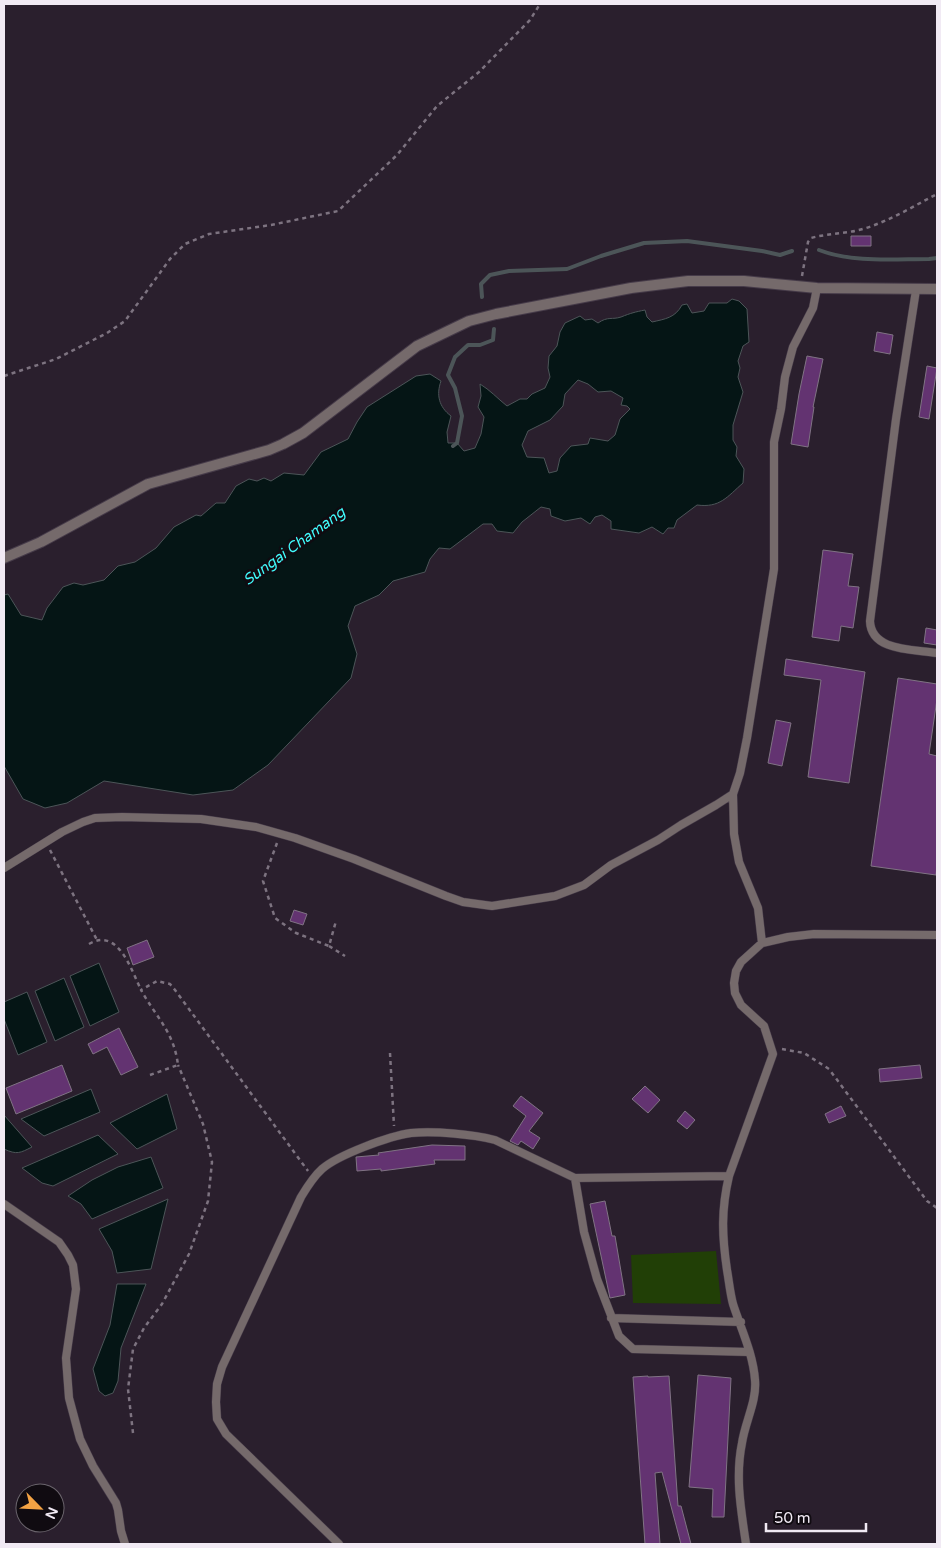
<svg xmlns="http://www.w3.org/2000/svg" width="941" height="1548" font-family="'Varela Round',sans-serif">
<rect width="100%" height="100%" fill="#2a1f2d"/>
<path fill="#213f06" d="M716 1251 721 1304 633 1303 631 1255Z"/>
<path fill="#051515" stroke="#4c5558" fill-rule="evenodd" d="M732 299 739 301 747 309 749 342 743 346 738 361 740 368 738 377 743 392 733 425V440L737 447 736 456 744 469 743 483C727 497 720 508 697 505L677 520 674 528H668L663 534 652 527 639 533 611 529V521L602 515 595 517 590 524 581 518 565 521 551 516 550 509 541 507 522 522 513 533 497 531 492 524H483L450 549 439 548 430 559 425 572 393 581 379 595 355 606 348 626 357 654 351 678 268 765 233 790 193 795 104 781 67 803 45 808 23 799 4 766V595L8 594 21 615 42 620 47 608 63 587 74 583 83 585 104 580 118 566 135 562 156 548 174 527 196 515 201 516 216 503H225L236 486 249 479 257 481 264 478 271 481 284 473 304 475 321 452 348 439 357 422 367 407 416 376 430 374 441 381C436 395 439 407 451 416L447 432 448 443H457L464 451 475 448 481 434 484 417 478 407 481 396 480 384C490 390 497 398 507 406L520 399H527L532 394 545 388 550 377 548 368 549 356 557 346 560 332 565 323 580 316 585 320 592 319 598 323C608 316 612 320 621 317 631 313 635 312 645 310L647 317 652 322C665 319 675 318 682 305L687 304 692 313 704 311 709 303H727ZM578 380 588 384 598 392 611 391 623 398 621 405 627 406 630 409 620 419 615 435 608 441 590 438 588 444 571 446 560 458 557 471 549 473 544 458 527 457 522 445 528 431 550 420 563 406 565 394Z
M99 963 119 1012 90 1026 70 976Z
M64 978 84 1027 55 1041 35 991Z
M27 992 47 1042 18 1055 4 1019V1002Z
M91 1089 100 1112 44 1136 21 1119Z
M167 1094 177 1129 137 1149 110 1123Z
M4 1115 32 1147C20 1153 17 1155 4 1149Z
M98 1135 118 1154 53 1186 42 1183 22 1168Z
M151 1157 163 1188 92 1219 81 1204 68 1196 92 1180 118 1167Z
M168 1199 151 1269 117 1273 112 1251 99 1229Z
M117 1284H146L121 1348 118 1381 113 1393 105 1396 99 1391 93 1369 110 1325Z"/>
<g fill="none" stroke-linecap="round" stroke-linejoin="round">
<path stroke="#4c5558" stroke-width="4" d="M819 250C853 263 893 259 929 259L937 258
M482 297 481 284 490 275 509 271 567 269 601 256 644 243 687 241 762 251 780 255 792 251
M453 446 457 443 462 416 455 388 448 375 455 357 468 345H480L493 340 494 329"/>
</g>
<path fill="#633371" stroke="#807384" d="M851 236H871V246H851Z
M877 332 893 335 890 354 874 351Z
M807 356 823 359 813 407H814L808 447 791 444 799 394Z
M927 366 937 368 929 419 919 417Z
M823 550 853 554 848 586 859 587 853 628 841 626 839 641 812 637Z
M926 628 937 630V645L924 643Z
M786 659 865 672 849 783 808 777 821 680 784 675Z
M898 678 937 684V699L929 754 937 756V865L936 875 871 866Z
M776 720 791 723 782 766 768 763Z
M294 910 307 914 303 925 290 921Z
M147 940 154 957 133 965 127 948Z
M119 1028 138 1067 121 1075 107 1047 93 1054 88 1044Z
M62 1065 72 1091 16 1114 6 1088Z
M920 1065 922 1078 880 1082 879 1069Z
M645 1086 660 1100 648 1113 632 1099Z
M521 1096 543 1113 529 1131 540 1138 533 1149 521 1141 518 1145 510 1141 526 1116 513 1106Z
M841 1106 846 1116 829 1123 825 1114Z
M685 1111 695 1120 687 1129 677 1121Z
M432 1145 465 1146V1160H434L435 1164 381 1171V1169L357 1171 356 1157 379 1155 378 1153Z
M605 1201 612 1236H615L625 1295 610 1298 590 1204Z
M698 1375 731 1378 724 1517H712L713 1489 689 1487Z
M648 1376V1377L669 1376 678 1506H681L691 1544H681L662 1472 655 1473 660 1544H645L633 1377Z"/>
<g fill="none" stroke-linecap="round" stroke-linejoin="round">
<g stroke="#463b49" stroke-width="9">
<path id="lane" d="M916 290 896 419 870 621C871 652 914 649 937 653
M4 868 62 832 83 822 95 818 122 817 201 819 256 827 295 838 354 859 446 896 463 902 492 906 555 896 584 885 611 865 658 840 681 825 716 805 733 794
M762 943 758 908 739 862 734 834 733 794 740 773 747 738 774 569V442L781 409 785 377 793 347 813 308 817 288
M575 1178 584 1232 597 1279 619 1336 633 1349 749 1352
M4 1204 59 1242 68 1255 73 1265 76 1289 66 1358 69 1398 80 1439 93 1466 116 1503 118 1510 121 1531 125 1544
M611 1318 741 1322
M339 1544 226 1434 217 1419 216 1402 217 1384 222 1367 301 1197C307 1187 313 1177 322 1169 338 1155 389 1136 411 1133 435 1131 472 1134 495 1140L575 1178 729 1176
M746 1544C741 1510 735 1477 742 1443 745 1422 757 1401 755 1380 753 1353 741 1329 733 1304 730 1293 729 1281 727 1270 722 1236 721 1210 729 1176L773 1054 764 1026 741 1005 735 993 734 983 736 971 741 962 762 943 788 937 814 934 937 935"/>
</g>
<g stroke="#463b49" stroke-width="12">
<path id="street" d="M4 558 41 542 148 484 269 450 283 444 303 433 417 346 469 321 496 314 631 288 688 281H744L817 288 937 289"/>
</g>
<path stroke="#7d7380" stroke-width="2.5" stroke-dasharray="4 4" stroke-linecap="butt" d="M802 276 808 242 811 238C829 233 848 234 866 228 891 220 914 206 937 194
M4 376 56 359 107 333 125 321 170 259 185 244 209 234 271 225 338 211 397 155 437 106 479 72 530 20 540 4
M277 843 263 881 275 918 296 933 329 946 336 921
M50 850 97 940
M89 944C118 927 131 969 141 990
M329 946 345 956
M782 1049 804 1053 829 1069 927 1201 937 1208
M390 1053 394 1126
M150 1075 178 1065C174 1032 156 1017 141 990L157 981 170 984 175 990 308 1171
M133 1433 128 1389 133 1349 144 1328 162 1304 189 1254 208 1201 212 1162 203 1124 178 1065"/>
<use href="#lane" stroke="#756a6b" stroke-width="8"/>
<use href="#street" stroke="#756a6b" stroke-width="10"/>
</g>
<g text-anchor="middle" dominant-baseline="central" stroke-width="5" stroke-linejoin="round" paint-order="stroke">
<g font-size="15" font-style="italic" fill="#41fcfd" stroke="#100b11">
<text transform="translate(294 546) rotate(-36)">Sungai Chamang</text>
</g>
</g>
<rect width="941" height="1548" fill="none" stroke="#f1eaf4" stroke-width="10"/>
<g transform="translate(40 1508) rotate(114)"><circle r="24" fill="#100b11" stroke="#6a646c"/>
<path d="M0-4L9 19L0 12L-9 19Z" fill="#f4a344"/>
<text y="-8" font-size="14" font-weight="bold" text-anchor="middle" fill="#f1eaf4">N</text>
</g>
<path d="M766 1523v8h100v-8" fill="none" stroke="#f1eaf4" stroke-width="2.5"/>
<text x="774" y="1523" font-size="15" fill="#f1eaf4" stroke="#100b11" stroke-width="4" paint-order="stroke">50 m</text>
</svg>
